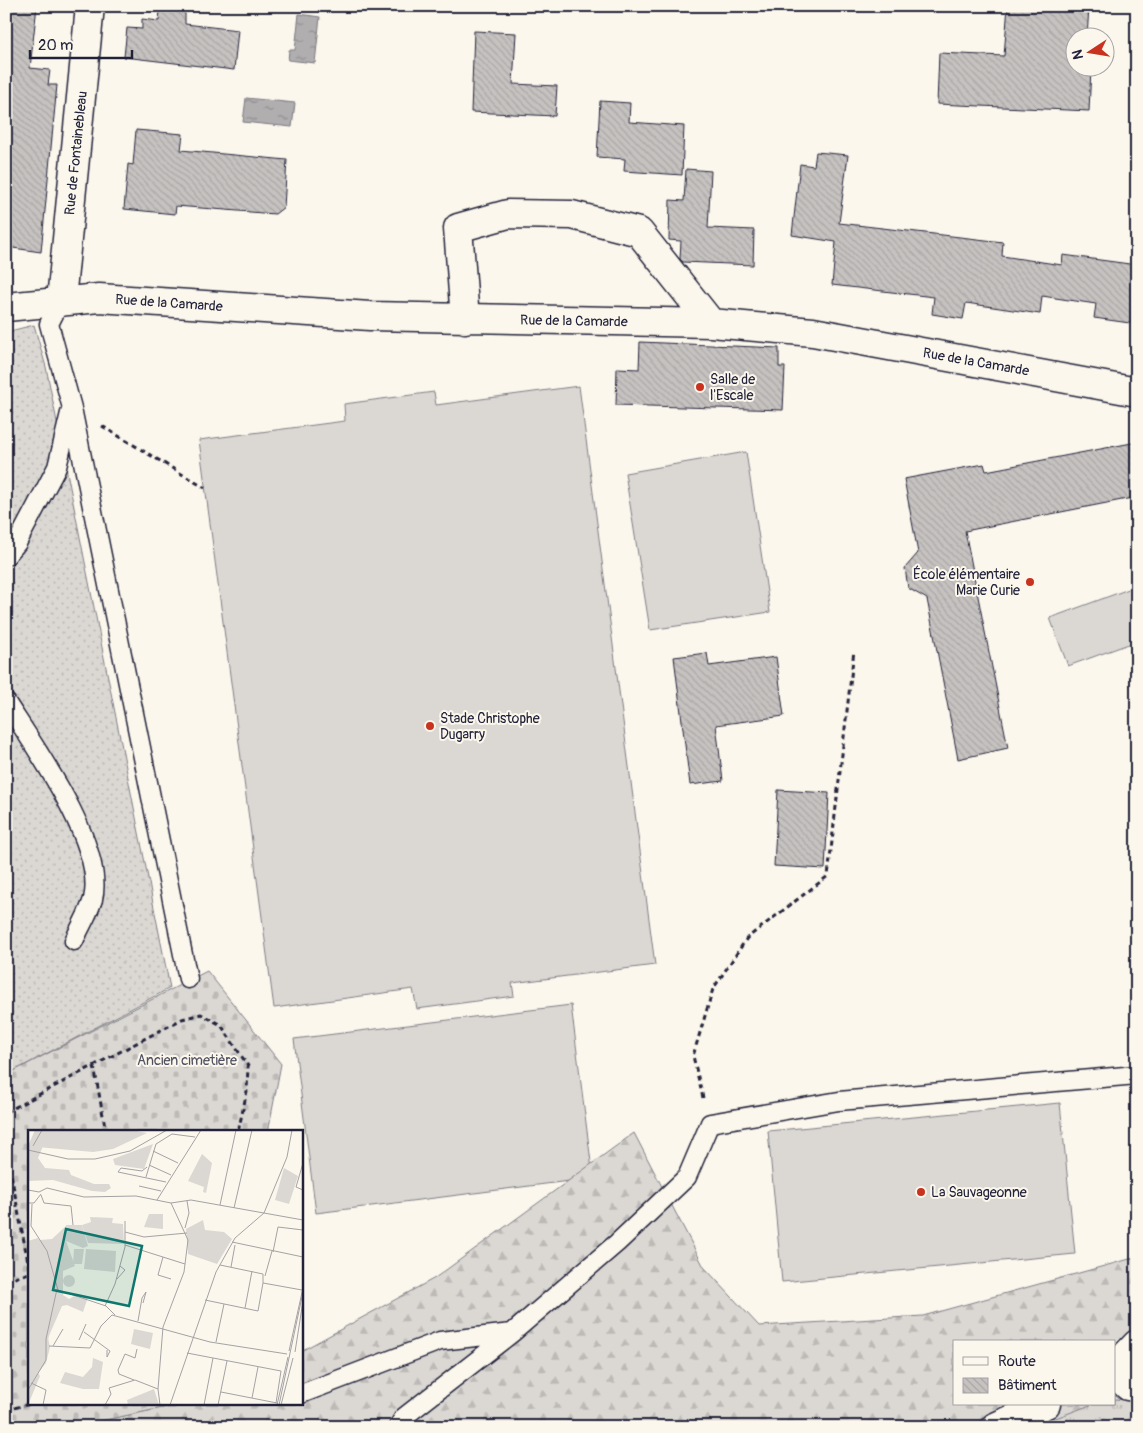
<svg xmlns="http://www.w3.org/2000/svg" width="1143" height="1433" font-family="Pangolin,sans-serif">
<defs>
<pattern id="forest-firs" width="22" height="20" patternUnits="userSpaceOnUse" patternTransform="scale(1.25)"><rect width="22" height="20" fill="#dbd8d3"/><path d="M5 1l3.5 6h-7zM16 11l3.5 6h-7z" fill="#bcb9b6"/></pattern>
<pattern id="cemetery-stones" width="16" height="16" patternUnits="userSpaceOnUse" patternTransform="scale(1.25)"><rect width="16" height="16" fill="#dbd8d3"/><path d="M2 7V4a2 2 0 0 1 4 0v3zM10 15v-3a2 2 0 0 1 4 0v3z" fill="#bcb9b6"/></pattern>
<pattern id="park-tufts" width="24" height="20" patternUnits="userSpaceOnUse" patternTransform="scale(1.25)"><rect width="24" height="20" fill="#dbd8d3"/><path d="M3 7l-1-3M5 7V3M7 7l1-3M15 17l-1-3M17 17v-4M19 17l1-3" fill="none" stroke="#bcb9b6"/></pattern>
<pattern id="garden-dots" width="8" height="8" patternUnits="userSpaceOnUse" patternTransform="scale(1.25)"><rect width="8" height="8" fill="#dbd8d3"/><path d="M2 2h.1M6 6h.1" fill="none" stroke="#bcb9b6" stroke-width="1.8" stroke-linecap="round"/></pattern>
<pattern id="water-ripples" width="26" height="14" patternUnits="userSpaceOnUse" patternTransform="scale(1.25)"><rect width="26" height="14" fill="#b1aeb0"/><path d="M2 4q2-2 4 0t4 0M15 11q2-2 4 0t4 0" fill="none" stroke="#908d90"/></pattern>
<pattern id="building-back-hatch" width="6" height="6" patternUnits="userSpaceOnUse" patternTransform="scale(1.25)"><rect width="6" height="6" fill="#c6c2c0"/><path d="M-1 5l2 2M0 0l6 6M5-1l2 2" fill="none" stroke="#aaa6a6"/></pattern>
</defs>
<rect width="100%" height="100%" fill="#fbf7ec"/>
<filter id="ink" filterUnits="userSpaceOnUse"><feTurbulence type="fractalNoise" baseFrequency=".02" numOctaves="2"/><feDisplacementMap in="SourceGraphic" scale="10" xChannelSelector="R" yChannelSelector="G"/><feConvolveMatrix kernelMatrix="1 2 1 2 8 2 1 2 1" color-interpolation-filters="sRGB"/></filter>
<g filter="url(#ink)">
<path fill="#dbd8d3" stroke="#7e7d87" d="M579 386 655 965 512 983 514 996 417 1009 413 989 274 1008 199 440 345 421 344 404 434 392 436 405Z
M746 452 770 612 650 630 625 473Z
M1137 586V641L1068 666 1050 618Z
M571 1005 593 1178 316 1213 294 1039Z
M1060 1103 1075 1254 782 1282 768 1131Z"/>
<path fill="url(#forest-firs)" stroke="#7e7d87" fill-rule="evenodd" d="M634 1133 704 1267 759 1326 923 1316 1137 1257V1427H72L181 1404H301V1351L435 1278ZM954 1342H1114V1404H954Z"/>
<path fill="url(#cemetery-stones)" stroke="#7e7d87" d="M207 971 281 1064 268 1132H29V1404H181L72 1427H6V1075Z"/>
<path fill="url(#park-tufts)" stroke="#7e7d87" d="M1114 1399 1137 1401V1427H1032L1093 1404H1114Z"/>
<path fill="url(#garden-dots)" stroke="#7e7d87" d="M34 325 46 367 170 988 6 1075V332Z"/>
<path fill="url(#water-ripples)" stroke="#787681" d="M299 14 320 17 315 63 288 60 289 50H295Z
M246 98 295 103 292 127 243 122Z"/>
<path fill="url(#building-back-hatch)" stroke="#22223b" d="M6 6H37L30 68 50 70 48 85H57L41 252 6 247V151L10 118H6Z
M1008 6H1089L1087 38H1076V68H1091L1089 111 937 104 939 53 1004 56Z
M160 10 185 13V24L238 30 234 70 124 57 127 28 142 29V19L159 21Z
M474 31 516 33 513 84 557 86 555 116 471 112Z
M600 101 630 103 629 122 684 126 682 175 624 171 625 159 597 157Z
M136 130 183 134 181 150 287 160 284 207 275 214 176 206 175 214 124 209 128 164 133 165Z
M816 152 848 155 839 223 1003 242 1002 256 1062 265 1063 255 1137 265V324L1094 318 1096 304 1042 296 1040 314 966 303 963 319 932 314 934 297 832 285 836 242 792 235 800 164 814 166Z
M686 169 711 171 708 228 754 230 753 265 683 262 680 259 681 241 669 240 670 200 684 201Z
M640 342 779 348V367H785L783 410 616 405 617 368 639 369Z
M1137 442V497L965 531 1008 748 958 759 927 599 908 588 905 568 918 553 904 479 984 464 986 471Z
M707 653 709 666 776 657 784 716 716 725 723 781 690 785 674 657Z
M778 790 829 793 825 869 774 866Z"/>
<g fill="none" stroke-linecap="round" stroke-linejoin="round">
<g stroke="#22223b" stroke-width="21">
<path id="lane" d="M61 300 49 324 72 408 188 979
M6 556 17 543 57 467 70 413
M6 702C34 746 106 846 93 899 89 913 80 927 74 941
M301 1394 440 1341 512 1333
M398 1427 404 1417 512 1333 617 1243 687 1177 710 1123 839 1101 1137 1075"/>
</g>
<g stroke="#22223b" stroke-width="31">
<path id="street" d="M61 300 90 6
M6 307 99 298 370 316 711 323 813 332 1137 392
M465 319 458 228 508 214 572 215 639 232 711 323
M1114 1368 1137 1344
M1114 1372 1128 1386 1137 1387
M995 1427 1046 1404"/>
</g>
<path stroke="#22223b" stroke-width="3" stroke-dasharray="5 4" stroke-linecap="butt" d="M102 426 205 488
M94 1066 106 1132
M703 1098 693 1056 713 989 747 938 828 876 854 650
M6 1112 182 1019 201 1014 221 1025 248 1066 247 1091 238 1132
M6 1149 29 1267
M6 1281 29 1273
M6 1410 30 1404"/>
<use href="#lane" stroke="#fbf7ec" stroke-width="18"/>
<use href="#street" stroke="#fbf7ec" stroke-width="28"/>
</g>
</g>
<g fill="#c8321e" stroke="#fbf7ec" stroke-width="2">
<circle cx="700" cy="387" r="5"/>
<circle cx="1030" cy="582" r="5"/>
<circle cx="430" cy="726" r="5"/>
<circle cx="921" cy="1192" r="5"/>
</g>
<g text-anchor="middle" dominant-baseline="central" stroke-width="4" stroke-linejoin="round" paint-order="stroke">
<g font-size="14" fill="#22223b" stroke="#fbf7ec">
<text transform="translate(76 153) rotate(-84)">Rue de Fontainebleau</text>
<text transform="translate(169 303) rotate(4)">Rue de la Camarde</text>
<text transform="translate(574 321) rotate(1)">Rue de la Camarde</text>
<text transform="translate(976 362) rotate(10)">Rue de la Camarde</text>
</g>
<g font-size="14" fill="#22223b" stroke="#fbf7ec" text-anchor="start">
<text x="710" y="379">Salle de<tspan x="710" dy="16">l'Escale</tspan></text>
<text x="1020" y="574" text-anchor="end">École élémentaire<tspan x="1020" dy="16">Marie Curie</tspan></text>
<text x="440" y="718">Stade Christophe<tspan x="440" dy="16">Dugarry</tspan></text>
<text x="931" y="1192">La Sauvageonne</text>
</g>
<g font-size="14" fill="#505061" stroke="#fbf7ec">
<text x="187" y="1060">Ancien cimetière</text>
</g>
</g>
<g transform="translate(28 1130)">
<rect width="275" height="275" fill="#fbf7ec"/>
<path d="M125 14 116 39 87 35 85 29ZM174 24 184 33 178 63 175 62 176 57 160 51ZM46 119H56L54 134H45ZM58 119 88 121 87 142 56 139ZM35 151a6 6 0 1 1 12 0a6 6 0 1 1-12 0ZM126 259 131 275H100L99 270Z" fill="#dbd8d3"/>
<path d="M7 0H41L15 16 10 28 17 38 41 40 43 45 66 54H81L83 58 77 62 64 61 25 50 0 51V16ZM121 84H135V99L116 97ZM38 96V111L47 136 35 141V165L41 169 50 164 60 167 55 182 39 175 34 176 20 208 22 217 18 233 10 243 12 246 0 275V111L24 109ZM106 199 125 203 122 219 103 214Z" fill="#dbd8d3"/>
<path d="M256 38 270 46 261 74 247 70ZM38 95H54L60 116 55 118 38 111Z" fill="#dbd8d3"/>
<path d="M17 0H103L119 3 85 19 65 22 9 17ZM175 90 177 100 196 102 204 109 189 134 160 124 158 99ZM10 108 20 127 28 158 17 231 3 242 0 256V111Z" fill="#dbd8d3"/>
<path d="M62 87 85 88 84 93 95 94 96 114 60 113 54 95 63 92ZM65 228 75 232 71 259H55L32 253 37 242 55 247 64 237Z" fill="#dbd8d3"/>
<path fill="none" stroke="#a4a2a5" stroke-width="1" d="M228 0H257M5 16 14 0M0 20 40 29H67L102 21 139 0M125 21 150 33M275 33 268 57 275 60M121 35 143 45M90 42 138 52M90 42 93 38 114 41 119 37M118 47 128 14 144 4 167 7M111 56 133 61M0 60 11 62 19 58 56 67 108 66 143 73 163 70 275 90M13 65 16 73 43 76 45 95M129 70 173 0M0 73H6L13 64M4 74 3 96 19 121 30 160 78 176 87 185M192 75 208 0M206 78 224 0M157 98 161 83 159 71M97 102 116 107 159 103M204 112 275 127M97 115 157 134M245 122 250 97 275 100M135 127 130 145 143 149M192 135 235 144V153L274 160M203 137 207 115M237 146 244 121M89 149 97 140 92 136M177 170 230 181 235 153M77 176 87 154 97 117V91M217 178 224 141M110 191 114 168 118 162 115 173M56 202 82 221 79 227V220M51 210 58 194M188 212 196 174M21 216 62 218 73 196 84 185 182 212 259 224M25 216 35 199M261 221 275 158M267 222 275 171M159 223 253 241 248 273M106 250 91 244 90 240 97 224 107 228 109 219M3 253 18 260 15 275M0 260 18 230V209L29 159M193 262 249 273M224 268 230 237M77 275 83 264 81 258 107 250 130 259M132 275 130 259 135 197 156 142 160 110 143 73M142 275 188 142 207 108 236 83 259 27 264 0M176 275 185 228M190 275 199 231M249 275 260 227M251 275 275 162M253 275 265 228"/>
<path fill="#0f766e" fill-opacity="0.15" stroke="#0f766e" stroke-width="2.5" d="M38 99 114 116 101 176 25 160Z"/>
<rect width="275" height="275" fill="none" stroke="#22223b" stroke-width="2.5"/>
</g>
<rect width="1143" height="1433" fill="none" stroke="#fbf7ec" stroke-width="25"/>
<rect x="12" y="12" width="1118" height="1408" fill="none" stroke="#22223b" stroke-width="2" filter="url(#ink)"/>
<rect x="953" y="1340" width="162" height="65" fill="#fbf7ec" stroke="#a4a2a5"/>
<rect x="963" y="1357" width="25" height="8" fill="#fbf7ec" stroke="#a4a2a5"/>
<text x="998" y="1366" font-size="15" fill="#22223b">Route</text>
<rect x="963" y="1378" width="25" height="15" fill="url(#building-back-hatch)" stroke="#a4a2a5"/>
<text x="998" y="1390" font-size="15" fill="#22223b">Bâtiment</text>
<g transform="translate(1090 52) rotate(258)"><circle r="24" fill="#fbf7ec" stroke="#a4a2a5"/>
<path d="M0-4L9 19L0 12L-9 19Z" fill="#c8321e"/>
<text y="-8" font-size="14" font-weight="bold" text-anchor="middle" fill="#22223b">N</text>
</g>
<path d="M30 50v8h102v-8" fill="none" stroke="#22223b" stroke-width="2.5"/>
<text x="38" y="50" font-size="15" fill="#22223b" stroke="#fbf7ec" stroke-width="4" paint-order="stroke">20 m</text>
</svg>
